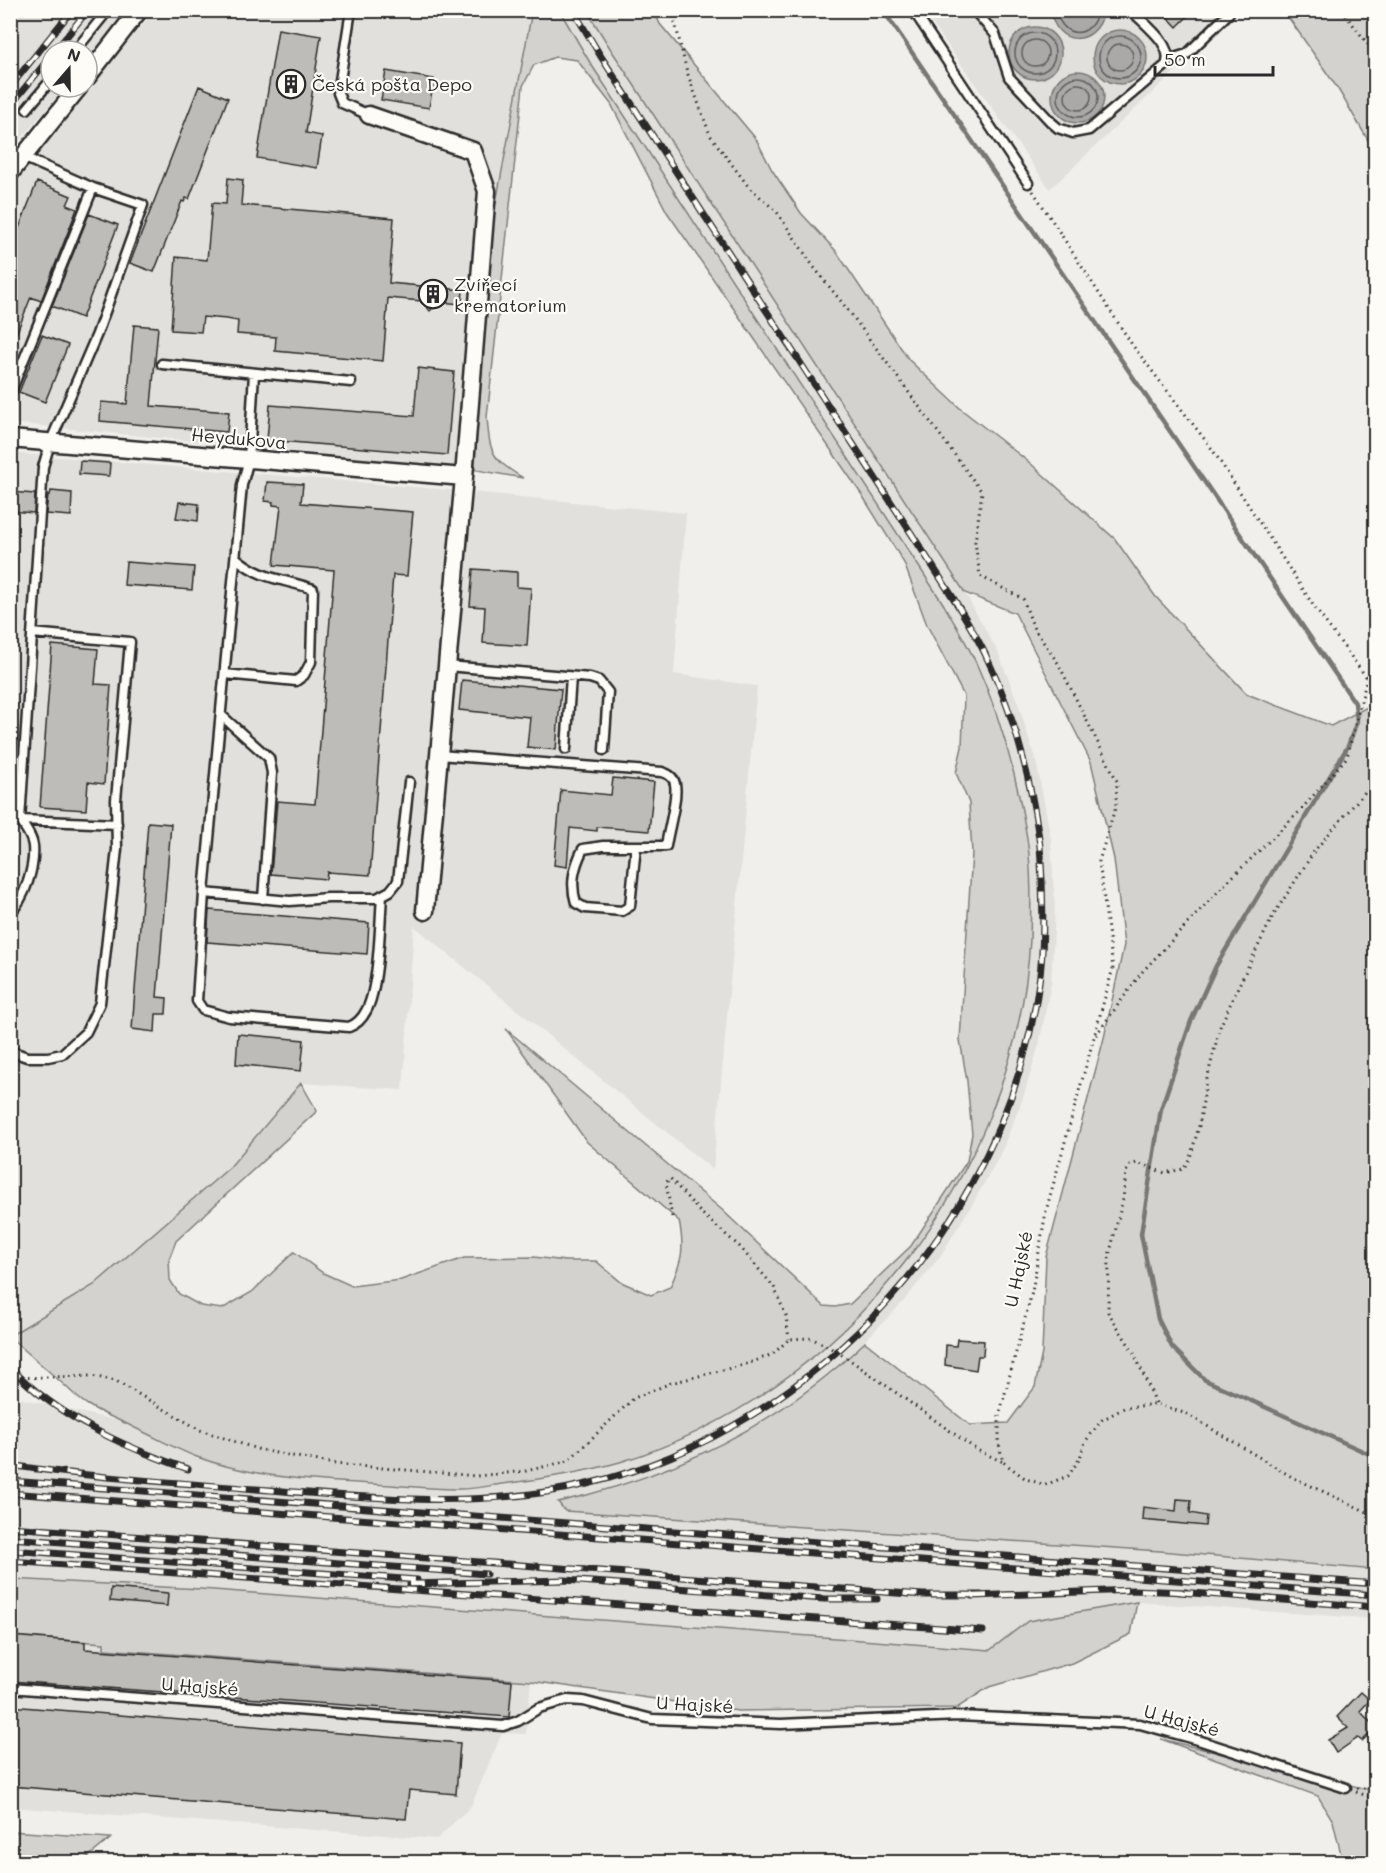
<svg xmlns="http://www.w3.org/2000/svg" width="1386" height="1873" font-family="Mali,sans-serif">
<rect width="100%" height="100%" fill="#f0efeb"/>
<filter id="ink" filterUnits="userSpaceOnUse"><feTurbulence type="fractalNoise" baseFrequency=".0167" numOctaves="2"/><feDisplacementMap in="SourceGraphic" scale="12" xChannelSelector="R" yChannelSelector="G"/><feConvolveMatrix kernelMatrix="1 2 1 2 8 2 1 2 1" color-interpolation-filters="sRGB"/></filter>
<g filter="url(#ink)">
<path fill="#e1e0dc" d="M11 11H130L87 61V51H51V87H65L11 151Z
M154 11H532L495 208 471 469 11 423 10 185 46 138Z
M560 11H587L610 48 965 593 998 652 1018 703 1037 765 1051 839 1055 911 1051 983 1039 1045 1023 1098 1001 1153 973 1203 939 1258 902 1303 845 1361 789 1405 737 1437 687 1461 633 1483 558 1502 565 1511 1160 1551 1375 1570V1619L1137 1602 1029 1621 991 1650 201 1589 11 1579 10 1396 123 1422 198 1458 259 1474 354 1484 462 1489 553 1478 588 1471 677 1440 725 1416 775 1386 829 1343 884 1287 919 1244 953 1191 980 1143 1014 770 996 711 976 663 944 605 589 61Z
M923 11H1239L1050 189Z
M11 453 451 490 686 513 674 674 757 686 713 1170 414 926 403 1090 301 1083 230 1167 94 1285 11 1335Z
M10 1636 104 1643V1649L531 1681 526 1734 502 1733 471 1806 437 1839 11 1807Z"/>
<path fill="#d3d2cf" stroke="#7f7e7d" stroke-width="1.5" d="M532 11H560L589 61 944 605C955 625 968 644 977 665 1002 720 1017 778 1027 838 1032 871 1031 907 1030 940 1016 1175 845 1393 620 1462 581 1473 543 1479 502 1484 488 1486 474 1489 460 1489 437 1489 414 1487 391 1485 329 1482 256 1479 197 1457 176 1449 155 1437 135 1428 120 1420 102 1414 88 1405 79 1400 70 1390 62 1383 45 1368 28 1353 11 1338V1335L94 1285 230 1167 301 1083 317 1111 176 1241 169 1259 170 1280 179 1294 201 1306 222 1309 252 1292 294 1252 323 1273 352 1286 401 1280 464 1258 534 1257 565 1261H596L621 1282 651 1295 670 1287C682 1261 685 1249 679 1221L587 1142 506 1029 721 1209 824 1306 835 1307 850 1304 911 1246 967 1161 972 1134 967 1081 960 1040 972 853 969 803 956 773 962 747 964 696 927 625 904 563 862 495 667 212 611 104 577 60 555 57 534 65 523 86 487 417C490 454 491 458 523 478L471 469 495 208Z
M587 11H654L660 24 756 139 772 170 801 213 836 251 909 360 962 410 1030 463 1115 539 1155 596 1247 694 1331 726 1375 703V1570L1160 1551 565 1511 558 1502C674 1476 778 1425 865 1342L970 1425 1008 1423 1035 1387 1042 1353 1046 1257 1104 1038 1124 945 1114 859 1091 762 1015 613 965 593 610 48Z
M1284 11H1375V152L1338 89Z
M10 1579 201 1589 990 1650 1028 1621 1137 1602 1131 1634 1072 1663 989 1687 957 1708 738 1711 531 1681 104 1649V1643L11 1636Z
M1161 1739 1375 1791V1862H1343L1333 1821 1318 1796Z
M10 1831H11L111 1838 82 1862H11Z"/>
<path fill="#aaa9a7" stroke="#777775" stroke-width="1.5" d="M1051 10H1104V12C1096 48 1054 47 1051 10Z
M1009 53a26 26 0 1 1 52 0a26 26 0 1 1-52 0Z
M1093 57a27 27 0 1 1 54 0a27 27 0 1 1-54 0Z
M1052 97a26 26 0 1 1 52 0a26 26 0 1 1-52 0Z"/>
<g fill="none" stroke-linecap="round" stroke-linejoin="round">
<path stroke="#5e5d5d" stroke-width="1.5" d="M1056 10C1062 40 1092 40 1098 10
M1015 53a20 20 0 1 1 40 0a20 20 0 1 1-40 0Z
M1099 57a21 21 0 1 1 42 0a21 21 0 1 1-42 0Z
M1022 53a13 13 0 1 1 26 0a13 13 0 1 1-26 0Z
M1107 57a13 13 0 1 1 26 0a13 13 0 1 1-26 0Z
M1058 97a20 20 0 1 1 40 0a20 20 0 1 1-40 0Z
M1065 97a13 13 0 1 1 26 0a13 13 0 1 1-26 0Z"/>
<path stroke="#777775" stroke-width="4.5" d="M883 10 1355 703 1357 721 1348 746 1216 966 1191 1021 1161 1109 1141 1234 1158 1319 1172 1347 1205 1380 1376 1457"/>
</g>
<path fill="#bdbcb8" stroke="#2b2b2b" stroke-width="1.5" d="M1161 10H1194L1177 27Z
M278 29 321 36 306 133 322 136 317 168 257 158Z
M386 71 434 79 429 108 381 100Z
M199 86 228 98 189 199 186 198 184 202 182 201 154 272 130 263Z
M228 178 243 180 241 205 394 218 389 283 463 290 462 304 439 302 430 311 422 301 388 298 383 361 275 351 276 337 237 334 238 321 227 319 203 317 201 332 171 330 176 257 207 260 212 203 226 204Z
M37 182 71 196 67 205 77 209 41 301 31 297 11 347 10 251Z
M89 214 118 225 82 318 52 306Z
M134 325 158 327 151 406 229 412 227 432 100 421 101 402 127 404Z
M42 335 68 345 45 402 19 392Z
M418 368 454 372 447 455 267 440 270 405 414 416Z
M80 461 110 463 109 476 79 474Z
M267 482 303 484 301 503 413 512 407 576 393 575 370 875 327 872 326 879 271 874 277 801 315 804 334 570 274 565 281 506 273 505V502L265 501Z
M51 491 72 493 71 516 46 514 48 495H50Z
M10 492 35 494 34 513 10 511Z
M179 502 199 504 198 521 176 518Z
M126 562 194 567 192 590 124 585Z
M473 569 517 572V587L531 588 527 646 483 643 485 607 470 606Z
M52 645 98 649 95 684 111 685 104 784 88 782 86 810 40 807Z
M462 680 561 689 556 750 527 747 530 717 459 710Z
M613 778 654 782 649 831 597 827V831L570 828 567 867 554 865 561 790 611 795Z
M148 822 171 824 157 997 167 998 166 1014H156L155 1032 132 1029Z
M209 910 369 923 367 954 207 942Z
M238 1034 304 1040 301 1071 236 1064Z
M957 1339 984 1341 983 1356H978L976 1370 945 1365 946 1345 956 1346Z
M1177 1499 1191 1500 1190 1513 1206 1516 1205 1526 1142 1520 1143 1507 1176 1511Z
M111 1588 168 1593 167 1606 110 1601Z
M10 1636 85 1642V1649L512 1681 509 1717 10 1681Z
M1361 1692 1370 1700 1360 1711 1376 1728 1362 1741 1358 1738 1336 1753 1328 1740 1348 1728 1337 1717Z
M10 1706 460 1743 456 1794 409 1790 406 1819 10 1786Z"/>
<g fill="none" stroke-linecap="round" stroke-linejoin="round">
<g stroke="#2b2b2b" stroke-width="13">
<path id="service" d="M351 10 338 93 342 103 369 115
M913 10 1028 183
M974 10 995 34 1009 77 1051 122 1058 128 1073 133 1089 130 1166 65C1175 45 1144 24 1131 10
M10 14 13 10
M75 51 108 10
M1168 60 1187 54 1229 13
M27 109 51 80
M162 364 351 382
M254 373 249 459 242 485 204 893 290 901 328 898H377L390 891 398 881 409 782
M10 394 93 188
M447 666 590 678 599 681 608 692 604 750
M225 674 296 681 304 675 311 662 313 589C282 578 264 581 236 558
M221 715 269 758 272 773 263 899
M566 749 571 677
M439 755 662 772C669 774 674 778 675 784 678 798 668 831 666 846H603L583 849C574 867 570 883 576 903L585 908 622 911 630 906 636 846
M20 820 117 824
M204 893 197 1001 203 1010 229 1017 349 1027C357 1024 362 1019 366 1011 379 989 380 923 382 895
M10 913C25 898 35 867 33 846 32 836 25 828 20 820L43 467 50 443 97 334 143 205 93 188 23 157
M10 1051 27 1057H48L62 1054 86 1032 100 1003 117 849 116 800 130 642 32 633
M10 1688 503 1726 518 1721 539 1708 567 1700 583 1701 652 1719 781 1724 958 1716 1140 1724 1198 1740 1346 1788"/>
</g>
<g stroke="#2b2b2b" stroke-width="21">
<path id="minor" d="M87 77 139 10
M369 115 473 151 487 191 464 477 425 911
M10 173 79 87
M10 439 464 477"/>
</g>
<path stroke="#2b2b2b" stroke-width="3" stroke-dasharray="1.5 4.5" stroke-linecap="butt" d="M672 10 687 72 710 135 748 186 777 212 813 266 851 314 982 492 975 542 980 576 1023 599 1034 629 1058 663 1117 781 1116 805 1099 861 1113 968 1046 1211 1032 1292 999 1416V1444L1003 1462 1026 1479 1045 1485 1068 1476 1080 1458 1085 1442 1102 1420 1124 1408 1156 1404 1187 1414 1292 1477 1376 1516
M1342 10 1376 55
M154 15 164 10
M1033 191 1133 346 1212 449 1315 608 1367 678 1376 684
M1374 928 1376 922
M1096 1035 1142 972 1225 884 1299 812 1347 757 1367 678
M672 1217 666 1183 670 1178 700 1212 739 1246 774 1287 786 1316 789 1339
M10 1378 92 1376 116 1381 200 1430 260 1450 335 1464 477 1476 526 1471 568 1461 634 1398 671 1383 747 1364 773 1354 789 1339 811 1338 829 1347 850 1360 977 1450 1003 1462
M1156 1403 1134 1353 1108 1312 1109 1256 1123 1199 1126 1172 1130 1165 1137 1163 1165 1173 1183 1169 1190 1158 1199 1126 1206 1083 1220 1027 1238 987 1273 916 1315 850 1376 779
M1357 1788H1368L1376 1783
M1356 1792 1376 1799"/>
<use href="#service" stroke="#fdfcf7" stroke-width="8"/>
<use href="#minor" stroke="#fdfcf7" stroke-width="16"/>
<g stroke="#2b2b2b" stroke-width="7">
<path id="rail" d="M55 51 88 10
M10 87 72 10
M10 106 51 56
M10 1367C57 1417 124 1447 188 1469
M10 1465C92 1478 174 1482 256 1489 365 1497 480 1510 587 1484 818 1429 1008 1218 1039 982 1044 949 1043 914 1042 880 1041 866 1041 852 1039 838 1030 777 1014 714 987 658 978 638 965 618 954 599L600 55 573 10
M10 1481 1376 1584
M10 1493 1376 1595
M10 1527 923 1595H981
M10 1538 486 1574
M10 1550 417 1580
M10 1561 983 1631
M410 1584 565 1580 824 1599H877
M1179 1592 1376 1607
M973 1596 1133 1590 1186 1592"/>
</g>
<use href="#rail" stroke="#fdfcf7" stroke-width="4.5" stroke-dasharray="14" stroke-linecap="butt"/>
</g>
</g>
<defs>
<g id="building-ring" transform="scale(1.5)"><circle r="9.5" fill="#fdfcf7" stroke="#2b2b2b" stroke-width="1.5"/><path d="M-4-6H4V6H1V3H-1V6H-4ZM-2.5-4.3h1.7v1.8h-1.7ZM.8-4.3h1.7v1.8H.8ZM-2.5-1h1.7V.8h-1.7ZM.8-1h1.7V.8H.8Z" fill="#2b2b2b"/></g>
</defs>
<g fill-rule="evenodd">
<use href="#building-ring" x="291" y="84"/>
<use href="#building-ring" x="433" y="294"/>
</g>
<g text-anchor="middle" dominant-baseline="central" stroke-width="4.5" stroke-linejoin="round" paint-order="stroke">
<g font-size="18" fill="#2b2b2b" stroke="#fdfcf7" text-anchor="start">
<text x="312" y="84">Česká pošta Depo</text>
<text x="454" y="284">Zvířecí<tspan x="454" dy="21">krematorium</tspan></text>
</g>
<g font-size="18" fill="#2b2b2b" stroke="#fdfcf7">
<text transform="translate(239 438) rotate(5)">Heydukova</text>
<text transform="translate(1018 1269) rotate(-78)">U Hajské</text>
<text transform="translate(200 1686) rotate(4)">U Hajské</text>
<text transform="translate(695 1704) rotate(3)">U Hajské</text>
<text transform="translate(1182 1720) rotate(15)">U Hajské</text>
</g>
</g>
<rect width="1386" height="1873" fill="none" stroke="#fdfcf7" stroke-width="36"/>
<rect x="18" y="18" width="1350" height="1837" fill="none" stroke="#2b2b2b" stroke-width="2" filter="url(#ink)"/>
<g transform="translate(69 69) rotate(20)"><circle r="28" fill="#fdfcf7" stroke="#a9a8a5" stroke-width="1.5"/>
<path d="M0-4.5L10 22L0 15L-10 22Z" fill="#2b2b2b"/>
<text y="-9" font-size="16" font-weight="bold" text-anchor="middle" fill="#2b2b2b">N</text>
</g>
<path d="M1155 66v9h118v-9" fill="none" stroke="#2b2b2b" stroke-width="3"/>
<text x="1164" y="66" font-size="18" fill="#2b2b2b" stroke="#fdfcf7" stroke-width="4.5" paint-order="stroke">50 m</text>
</svg>
